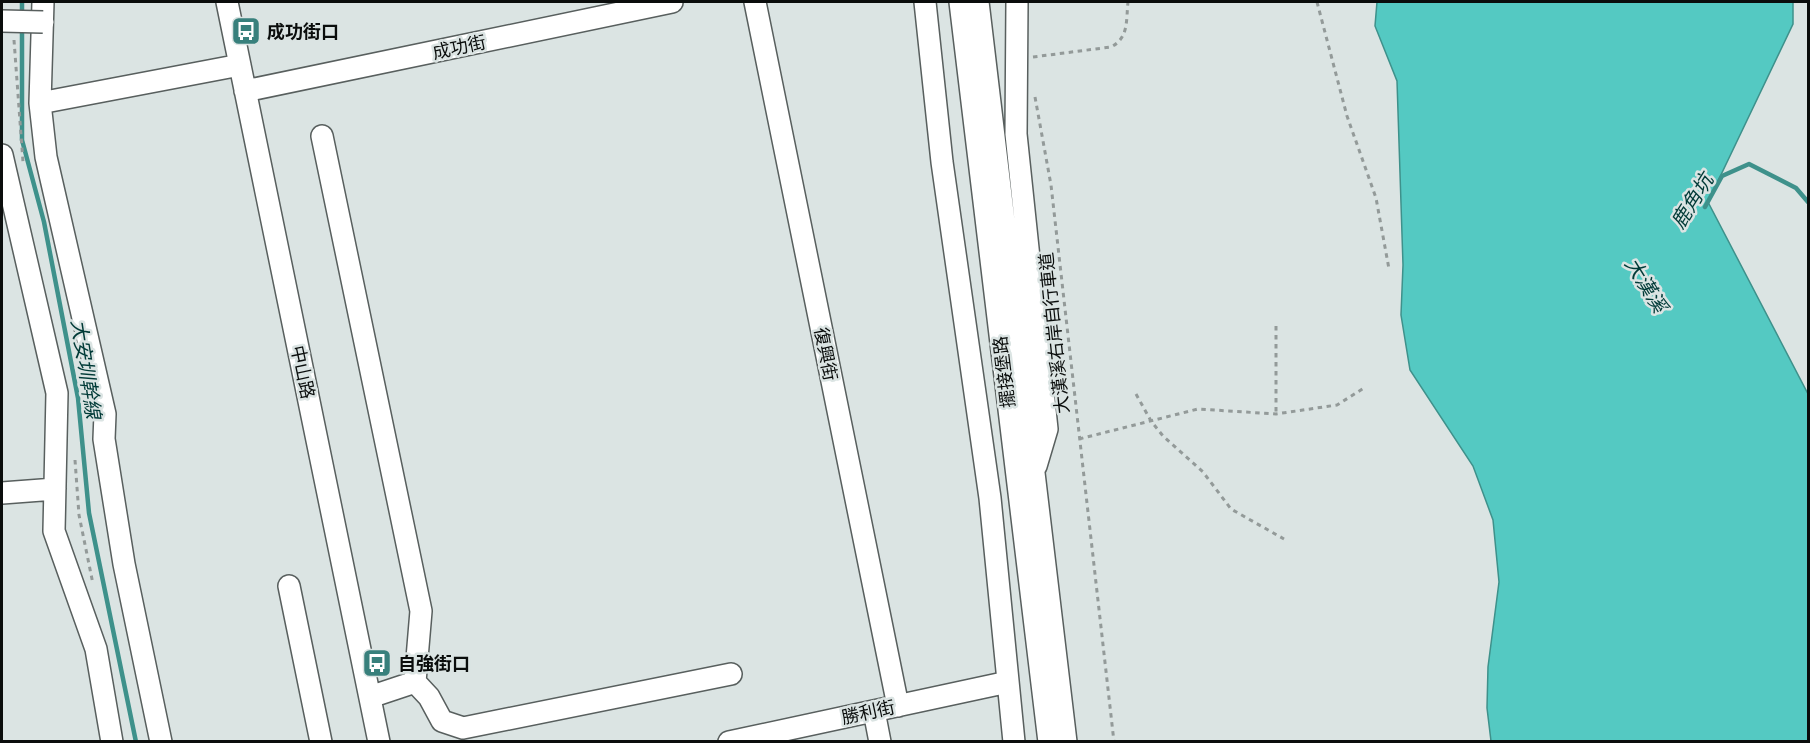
<svg xmlns="http://www.w3.org/2000/svg" width="1810" height="743" font-family="Poppins,'Noto Sans TC',sans-serif">
<rect width="100%" height="100%" fill="#dbe4e3"/>
<path fill="#54c9c2" stroke="#3e918b" stroke-width="1.5" d="M1377 2H1793V24L1708 202 1808 394V741H1491L1487 708 1488 667 1499 582 1493 520 1473 466 1410 370 1401 315 1403 265 1397 81 1375 26Z"/>
<g fill="none" stroke-linecap="round" stroke-linejoin="round">
<path stroke="#3e918b" stroke-width="4.5" d="M22 2V17
M22 28V140L44 222 78 398 89 513 136 742
M1705 207 1722 176 1749 164 1796 188 1808 202"/>
<g stroke="#585f5e" stroke-width="24">
<path id="minor" d="M43 2 40 103 46 157 105 414 104 439 124 564 161 742
M227 2 379 742
M755 2 898 706
M925 2 942 162 990 498 1014 742
M960 2 1049 742
M978 2 1066 742
M1017 2 1016 134 1047 429 1036 466
M245 91 672 2
M40 103 240 65
M322 136 421 611 415 682 370 697
M2 155 57 393 54 531 96 649 112 742
M2 493 55 489
M289 586 321 742
M415 682 429 697 442 721 463 728 731 674
M874 711 880 742
M729 742 1008 682"/>
</g>
<path stroke="#939a99" stroke-width="3" stroke-dasharray="4.5 4.5" stroke-linecap="butt" d="M1317 2 1347 116 1376 198 1389 269
M14 40 23 162
M1033 57 1111 47C1129 38 1126 20 1128 2
M1035 97 1051 185 1114 742
M1276 326V414
M1136 394 1151 421 1163 436 1203 472 1231 509 1284 539
M1079 439 1198 409 1276 414 1337 405 1364 388
M75 460 79 515 93 584"/>
<use href="#minor" stroke="#fff" stroke-width="21"/>
<g stroke="#585f5e" stroke-width="24" stroke-linecap="butt">
<path id="minor-bridge" d="M2 21 43 22"/>
</g>
<use href="#minor-bridge" stroke="#fff" stroke-width="21"/>
</g>
<defs>
<g id="bus-square" transform="scale(1.5)"><rect x="-9" y="-9" width="18" height="18" rx="4" fill="#38807c" stroke="#dbe4e3"/><path d="M-5-6H5V4H4V6H2V4H-2V6H-4V4H-5ZM-3.5-4V0h7V-4ZM-3.5 1.2v1.5H-2V1.2ZM2 1.2v1.5H3.5V1.2Z" fill="#fff"/></g>
</defs>
<g fill-rule="evenodd">
<use href="#bus-square" x="246" y="31"/>
<use href="#bus-square" x="377" y="663"/>
</g>
<g text-anchor="middle" dominant-baseline="central" stroke-width="5" stroke-linejoin="round" paint-order="stroke">
<g font-size="18" font-weight="bold" fill="#0a0d0c" stroke="#dbe4e3" text-anchor="start">
<text x="267" y="31">成功街口</text>
<text x="398" y="663">自強街口</text>
</g>
<g font-size="18" fill="#0a0d0c" stroke="#dbe4e3">
<text transform="translate(459 47) rotate(-12)">成功街</text>
<text transform="translate(1054 333) rotate(-96)">大漢溪右岸自行車道</text>
<text transform="translate(826 354) rotate(79)">復興街</text>
<text transform="translate(303 372) rotate(78)">中山路</text>
<text transform="translate(1004 372) rotate(-97)">擺接堡路</text>
<text transform="translate(868 712) rotate(-12)">勝利街</text>
</g>
<g font-size="20" font-style="italic" fill="#003a37" stroke="#dbe4e3">
<text transform="translate(1692 201) rotate(-58)">鹿角坑</text>
<text transform="translate(1646 285) rotate(58)">大漢溪</text>
<text transform="translate(86 369) rotate(81)">大安圳幹線</text>
</g>
</g>
<rect width="1810" height="743" fill="none" stroke="#0a0d0c" stroke-width="6"/>
</svg>
